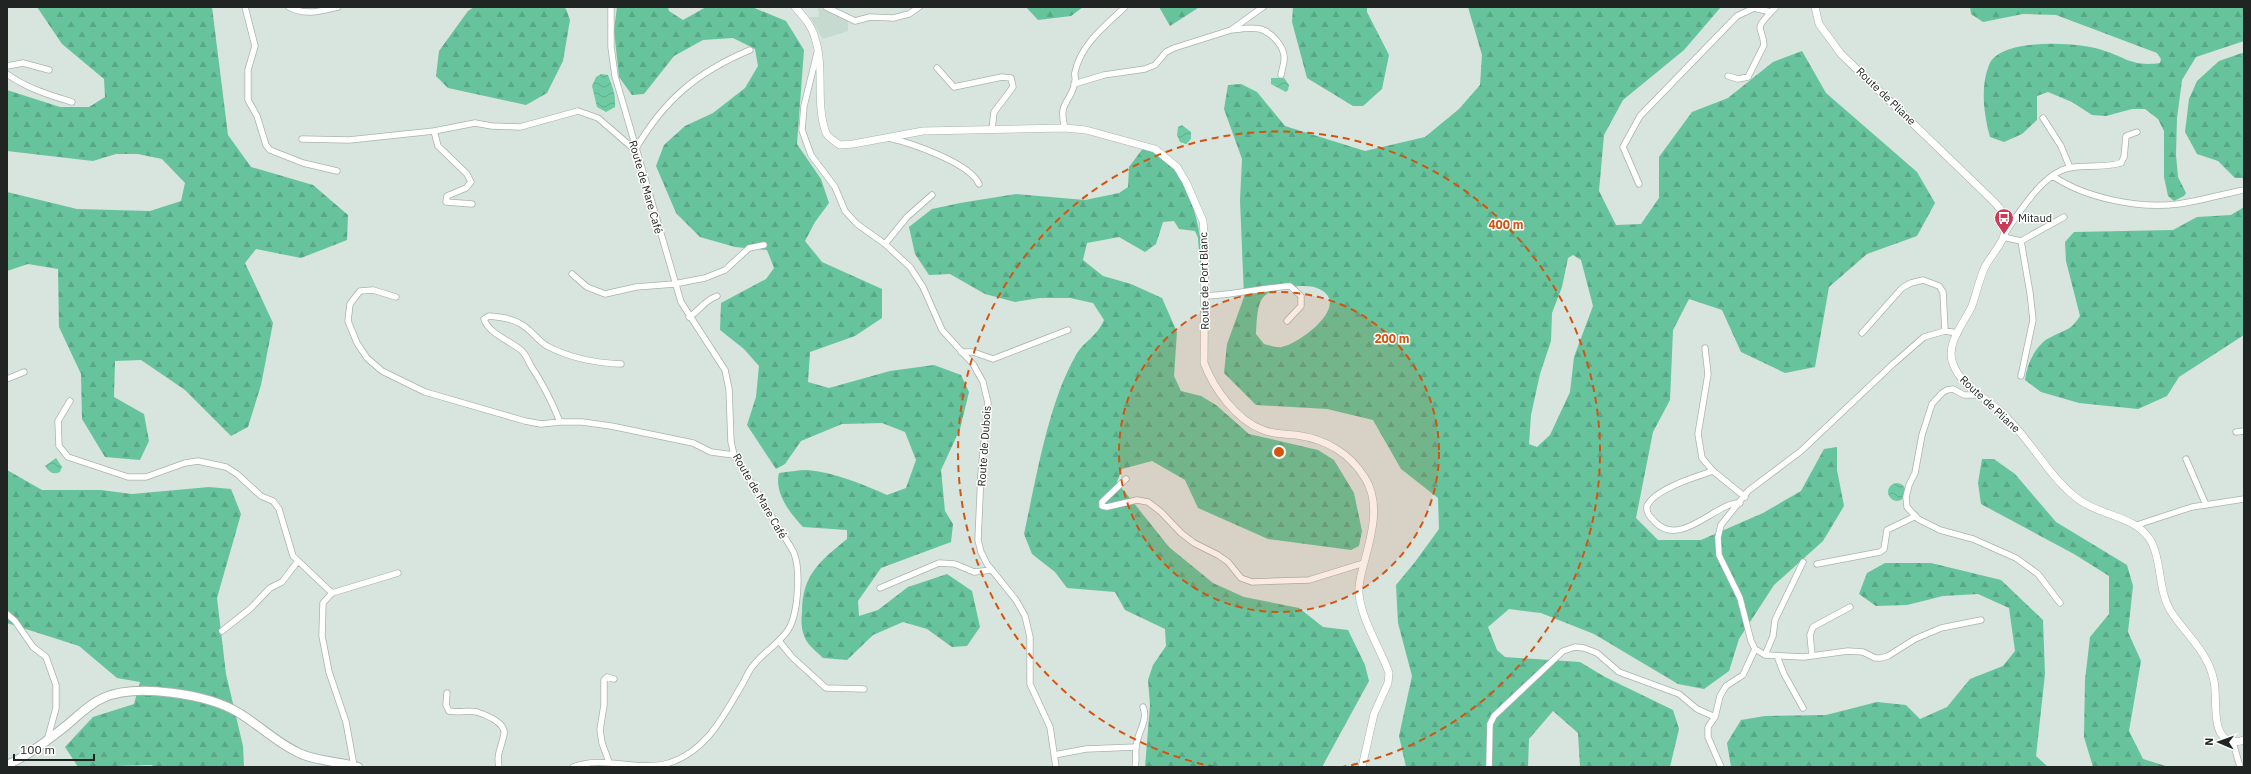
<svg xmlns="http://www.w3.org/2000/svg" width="2251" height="774" font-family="'IBM Plex Sans',sans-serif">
<defs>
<pattern id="forest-firs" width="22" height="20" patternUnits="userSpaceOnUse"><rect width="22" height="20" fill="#66c39c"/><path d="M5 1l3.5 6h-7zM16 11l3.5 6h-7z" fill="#58a786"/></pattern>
<pattern id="water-waves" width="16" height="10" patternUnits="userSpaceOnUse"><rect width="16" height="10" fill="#6ecba3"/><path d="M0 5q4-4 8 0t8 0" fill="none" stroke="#5fae8c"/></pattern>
</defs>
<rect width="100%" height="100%" fill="#d8e4de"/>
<path fill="#c7dad0" d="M818 8 832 11 848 21V31L823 39 810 17H819Z"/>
<path fill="url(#forest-firs)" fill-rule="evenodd" d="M37 7H212L228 135 251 167 313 185 348 215 347 240 301 258 256 249 245 263 273 323 261 385 248 427 231 436 185 390 141 360 115 361 114 397 144 414 149 441 140 460 105 457 82 419 81 374 59 327 58 269 28 264 7 271V192L77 209 150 211 181 201 185 183 162 159 138 154H116L93 161 7 151V90L60 107H89L105 97 104 79 62 44Z
M474 7H563L566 9 570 20 563 61 547 93 526 105 448 88 436 76 439 51 468 11Z
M617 7H668L669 11 683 20 706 7H752L786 21 804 50 797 144 821 179 829 203 815 222 805 241 822 262 882 289V318L855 336 810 352 808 382 829 388 890 371 934 365 961 375 969 392 960 429 941 470 945 511 953 524 951 542 881 568 858 601 859 616 878 610 908 587 947 574 972 591 980 627 967 646 952 647 927 629 903 622 873 635 847 660 823 658C817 652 809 646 806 640 801 631 801 622 802 612 802 575 820 561 847 539V530L803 527C790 513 774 493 779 473 788 472 798 470 807 470 834 472 862 484 887 495L906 488 916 460 905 432 882 423 842 424 801 441 785 464 776 469 747 425 756 397 759 366 744 349 720 330 721 303 766 279 774 268 767 250 735 247 700 237 676 213 656 166 664 145 685 126 713 113 745 88 758 66 755 49 733 38 703 40 674 56 644 94 632 95 619 77 614 30Z
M1026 7H1083L1071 16 1038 20Z
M1159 7H1240L1198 8 1170 26Z
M1293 7H1367V12L1389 55 1382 89 1363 106H1353L1307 78 1292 22Z
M1468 7H1721L1684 50 1623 100 1604 135 1599 191 1616 225 1641 224 1659 198V157L1692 112 1728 98 1773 62 1802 51 1826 93 1917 172 1935 203 1917 236 1867 254 1829 287 1815 367 1785 373 1741 352 1722 310 1689 299 1673 330 1670 400 1653 432 1636 518 1658 540H1701L1763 513 1801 491 1824 449 1837 447V470L1844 506 1823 541 1774 585 1739 639 1729 671 1704 689 1678 684 1594 634 1541 613 1509 609 1488 627 1497 650 1505 657 1580 662 1605 677 1673 710 1679 729 1670 767H1580L1578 733 1553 711 1529 739 1528 767H1406L1399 736 1412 676 1398 623 1396 585 1415 562 1439 529 1438 498 1401 469 1373 420 1327 409 1256 405 1224 373 1227 344 1244 297 1240 200 1242 159 1224 109 1228 85 1241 84 1257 92 1285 126 1365 151 1425 137 1459 109 1480 85 1482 55ZM1573 255 1581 260 1593 306 1574 357 1570 392 1550 435 1537 447 1529 444 1531 415 1540 374 1551 341 1552 313 1562 287 1568 258ZM1299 286C1305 286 1312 286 1317 288 1354 303 1301 343 1282 347 1277 348 1269 345 1264 344L1256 334C1258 294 1260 291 1299 286Z
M1970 7H2244V41L2196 57 2182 80 2177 118 2176 155 2178 177 2186 193 2184 196 2174 201 2168 196 2164 177V131L2158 119 2145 109H2132L2106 116 2092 115 2072 102 2048 92 2037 96V120L2022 134 2004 142 1990 137C1984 114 1980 88 1989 65 2000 37 2079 42 2102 50 2126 57 2131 67 2160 63L2161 59 2157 53 2056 15 2023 14 1983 22 1971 14Z
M2242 53 2244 54V178H2235L2218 161 2197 154 2185 132 2189 99 2197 81 2219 61Z
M1144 147C1153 152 1161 156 1169 164 1192 184 1202 235 1203 264H1200L1198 238 1195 231 1179 229 1174 221 1163 222 1156 244 1145 252 1119 237 1087 243 1083 260 1103 276 1131 284 1162 298 1177 332 1174 376 1181 391 1201 396 1216 405 1249 434 1318 450 1334 460 1354 493 1362 531 1359 546 1351 550 1268 539 1198 508 1185 480 1152 461 1122 469 1117 482 1169 547 1213 583 1244 597 1299 608 1323 627 1348 630 1365 665 1369 681 1322 767H1145L1150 705 1148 680 1153 665 1166 646 1165 629 1125 610 1115 592 1067 588 1055 572 1032 554 1024 534C1036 480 1048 403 1076 355 1084 341 1097 337 1104 320L1093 303 1070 298H1040L1015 302 985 294 950 274 929 275 915 254 909 227 932 209 960 203 1016 194 1085 200 1119 193 1128 187 1129 167Z
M2244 207V335L2179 377 2167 396 2138 409 2079 403 2041 392 2025 380C2027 363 2036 343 2053 336 2067 329 2071 330 2080 316L2066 261 2065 242 2074 232 2173 230 2197 217 2231 215Z
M1982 459H1994L2015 474 2056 522 2127 565 2133 586 2128 632 2141 661 2129 731 2143 759 2169 767H2093L2084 737 2085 680 2090 637 2109 614V576L2074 554 1981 504 1978 483Z
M7 470 42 490H101L132 494 209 487 231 489 241 514 217 598 226 674 243 746 244 767H156L151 765 78 767 65 747 93 717 134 704 140 682 117 678 79 646 7 623Z
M1885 563H1931L2001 580 2043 620 2045 674 2036 756 2048 767H1731L1727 743 1741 720 1765 716 1826 715 1877 702 1906 705 1920 719 1947 707 1970 679 2003 666 2015 651 2009 608 1978 594 1943 596 1907 605 1876 606 1859 594 1867 573Z"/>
<path fill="url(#water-waves)" d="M601 74 608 75C612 86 616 94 615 107L606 112 597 107 592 86 596 77Z
M1271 78H1284L1289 85 1288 90 1286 92 1271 84Z
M1182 125 1191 132V139L1186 144 1180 142 1177 135 1178 127Z
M56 458 62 467 60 472C53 475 49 472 45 466Z
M1888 492a9 9 0 1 1 18 0a9 9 0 1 1-18 0Z"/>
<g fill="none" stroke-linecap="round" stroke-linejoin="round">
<g stroke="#a9b4ae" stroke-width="7">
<path id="minor" d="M245 7 255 46 248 70V100L257 116 266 145 270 150 303 163 337 171
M289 7C305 16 322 11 338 7
M826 7 855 21 870 17 893 18 909 14 919 7
M1231 30C1240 29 1251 27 1260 29 1271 32 1283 45 1284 56 1285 62 1282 69 1281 75
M817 53 804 106 802 130 811 155 835 187 845 211 857 224 885 244 910 267 923 287 942 330 973 364 983 382 988 403 981 473 978 540 981 552 987 564 1016 600 1025 616 1030 637V684L1050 727 1056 767
M7 66 23 63 49 70
M937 68 954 87 1002 77 1011 78 1013 87 994 112 992 129
M7 74C26 88 49 95 72 102
M1728 76 1738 79 1748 77 1764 45C1762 24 1753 32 1771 12
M1074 84 1104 75 1145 69 1155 65 1166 52 1174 48 1231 30 1263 7
M2043 118 2061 146 2070 168
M1065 128C1057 101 1072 103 1075 81 1076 78 1074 75 1075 72 1081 44 1105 26 1125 7
M434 131 438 146 467 174 471 182 466 188 447 196 446 202 472 204
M889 138C911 143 970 163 979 184
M302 139 349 140 434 131 475 123 492 126 520 127 578 111 598 118 635 150C664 100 697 72 750 50
M2053 176C2085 198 2139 209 2178 204 2200 201 2222 194 2244 190
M1639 184 1623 147 1640 116 1737 16 1754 8 1771 12 1776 7
M2005 233C2019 213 2043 173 2069 168 2085 165 2104 168 2121 163L2124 157 2126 136 2137 132
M2003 237 2021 241 2064 217
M2021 241 2030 293 2033 320 2021 376
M885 244 907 217 932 195
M572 274 587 287 605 294 636 287 674 284 705 278 725 270 749 248 764 245
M1205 296C1234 295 1261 288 1290 286L1301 296V306L1287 321
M396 297 373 290 360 291 350 304 348 321 357 343 367 358 382 371 425 392 525 421 541 424 560 422H582L611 426 693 443 711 452 734 455
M689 317C702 309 702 302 717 296
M1862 333 1902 288 1911 283 1923 280 1939 286 1943 292 1945 331
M1958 333 1945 331 1924 337 1893 364 1801 451 1748 491 1721 525 1718 537 1719 555 1740 598 1751 641 1755 649 1765 655 1804 657 1848 651 1863 652 1875 658H1881L1888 656 1915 639 1941 628 1981 620
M1705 348 1708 374 1698 434 1702 458 1713 471 1745 497
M961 352H973L993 359 1068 330
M7 379 24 372
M1978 395H1964L1953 389 1947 390 1942 393 1932 404 1922 435 1915 473 1909 485 1906 497 1907 507 1918 519 1940 530 1973 539 2016 558 2038 574 2060 603
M70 401 58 421 59 446 68 457 128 477H146L185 463 198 461 226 467 237 474 261 496 273 501 279 509 293 556 332 593 323 603 322 636 329 672 346 722 354 766
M560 422C552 402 543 384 531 366 528 361 526 354 521 350 510 341 488 333 484 319L489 316C500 317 510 318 519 323 530 328 537 340 547 346 570 358 595 363 621 364
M2236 432 2244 431
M2186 459 2206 505
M1713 471C1695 477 1655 489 1647 506 1646 513 1650 517 1655 522 1681 549 1717 501 1740 503
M1126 479 1102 502V506L1107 507 1137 500 1148 502 1161 512 1181 533 1194 543 1218 555 1228 562 1241 578 1252 582 1309 580 1364 563
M2137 525 2192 507 2244 499
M1817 564 1880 552 1884 549 1887 530 1916 516
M880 588 939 563 955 564 974 572 992 570
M332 593 398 573
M7 614 15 621 33 647 46 657 56 685V708L47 741
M222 631 251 608 270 588 282 582 298 561
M779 641 792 657 826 688 864 689
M1765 655 1773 636 1775 620 1803 562
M1777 656 1784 674 1803 708
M1812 656 1810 635 1813 627 1850 607
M447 693 446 705 449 711C458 713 468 710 477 712 486 715 506 723 504 734 502 746 496 754 499 767
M2233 742 2240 767
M1054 755 1086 749 1136 747
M609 762 602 743 600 730 604 705V680L607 677 614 679
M573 767C604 755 638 772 669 763 707 751 724 715 743 683 746 678 748 672 752 667 762 653 778 645 788 630 798 615 801 571 794 553 789 543 781 532 775 522 762 500 748 477 734 455L731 442 729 389 725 370 681 302 615 76 611 47V7
M1135 767C1137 759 1135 755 1136 748 1136 734 1149 721 1143 707
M1489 767 1490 724 1494 716 1563 651 1575 647 1584 648 1597 653 1619 672 1679 694 1697 709 1715 717
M1721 767 1708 737V727L1715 717 1720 696 1726 686 1743 675 1755 649"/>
</g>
<g stroke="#a9b4ae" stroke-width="8">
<path id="tertiary" d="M795 7C803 16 812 26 815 38 825 68 815 103 826 133 829 138 835 142 840 145L853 144 923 131 1065 128 1086 130 1155 149 1177 167 1186 182 1203 221 1205 246 1204 363C1214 389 1236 420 1263 430 1272 434 1285 434 1296 435 1325 439 1350 453 1365 478 1382 505 1370 540 1363 567 1361 575 1358 585 1359 594 1362 622 1380 647 1389 673L1388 683 1374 714 1362 767
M1815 7 1819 24 1841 54 1986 194C1993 201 2003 209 2005 219 2010 239 1991 253 1984 269 1979 281 1976 294 1972 306 1964 323 1945 344 1953 364 1962 387 1985 397 2002 413 2030 438 2051 481 2081 501 2104 517 2138 516 2152 543 2162 564 2158 589 2170 610 2185 634 2208 651 2214 681 2217 695 2213 724 2222 735 2227 742 2236 743 2244 740"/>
</g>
<g stroke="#a9b4ae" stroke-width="10">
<path id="secondary" d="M7 765C29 755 48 740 67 725 79 715 89 704 103 698 136 683 208 694 239 713 259 725 277 743 299 753 318 762 339 761 358 767"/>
</g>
<use href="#minor" stroke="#fff" stroke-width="5.5"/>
<use href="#tertiary" stroke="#fff" stroke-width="7"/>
<use href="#secondary" stroke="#fff" stroke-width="8"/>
</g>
<circle cx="1279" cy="452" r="160" fill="#d4540e" fill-opacity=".12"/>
<g fill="none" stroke="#d4540e" stroke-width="2" stroke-dasharray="7 5">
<circle cx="1279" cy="452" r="160"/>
<path d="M1215 767A321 321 0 1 1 1343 767"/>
</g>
<defs>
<g id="bus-pin" transform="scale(1)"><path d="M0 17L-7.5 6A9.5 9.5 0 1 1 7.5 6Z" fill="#cc3c57" stroke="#fff"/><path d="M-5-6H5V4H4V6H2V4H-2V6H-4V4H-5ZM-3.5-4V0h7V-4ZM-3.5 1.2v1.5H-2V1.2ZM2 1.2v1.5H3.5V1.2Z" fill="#fff"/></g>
</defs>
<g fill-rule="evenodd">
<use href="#bus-pin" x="2004" y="218"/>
</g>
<g text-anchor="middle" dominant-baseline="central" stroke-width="3" stroke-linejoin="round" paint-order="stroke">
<g font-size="11" fill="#202523" stroke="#fff">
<text transform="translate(1886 96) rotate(44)">Route de Pliane</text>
<text transform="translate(646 187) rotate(74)">Route de Mare Café</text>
<text transform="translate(1204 281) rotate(-91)">Route de Port Blanc</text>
<text transform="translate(1990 404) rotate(43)">Route de Pliane</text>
<text transform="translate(984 446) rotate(-86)">Route de Dubois</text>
<text transform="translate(760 496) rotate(60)">Route de Mare Café</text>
</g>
<g font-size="11" fill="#202523" stroke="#fff" text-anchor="start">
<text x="2018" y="218">Mitaud</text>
</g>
</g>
<circle cx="1279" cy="452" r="6" fill="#d4540e" stroke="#fff" stroke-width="2"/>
<g font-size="12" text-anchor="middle" font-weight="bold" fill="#d4540e" stroke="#fff" stroke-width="3" stroke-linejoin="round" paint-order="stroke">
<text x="1506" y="229">400 m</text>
<text x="1392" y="343">200 m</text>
</g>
<rect width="2251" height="774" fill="none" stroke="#202523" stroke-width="16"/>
<g transform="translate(2219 742) rotate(272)" stroke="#ffffff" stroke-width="3" paint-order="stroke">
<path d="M0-3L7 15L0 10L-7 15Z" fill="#202523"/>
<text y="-6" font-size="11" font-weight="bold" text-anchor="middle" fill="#202523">N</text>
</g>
<path d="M14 754v6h80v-6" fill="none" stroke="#202523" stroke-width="2"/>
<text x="20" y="754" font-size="12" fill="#202523" stroke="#ffffff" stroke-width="3" paint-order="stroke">100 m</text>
</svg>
